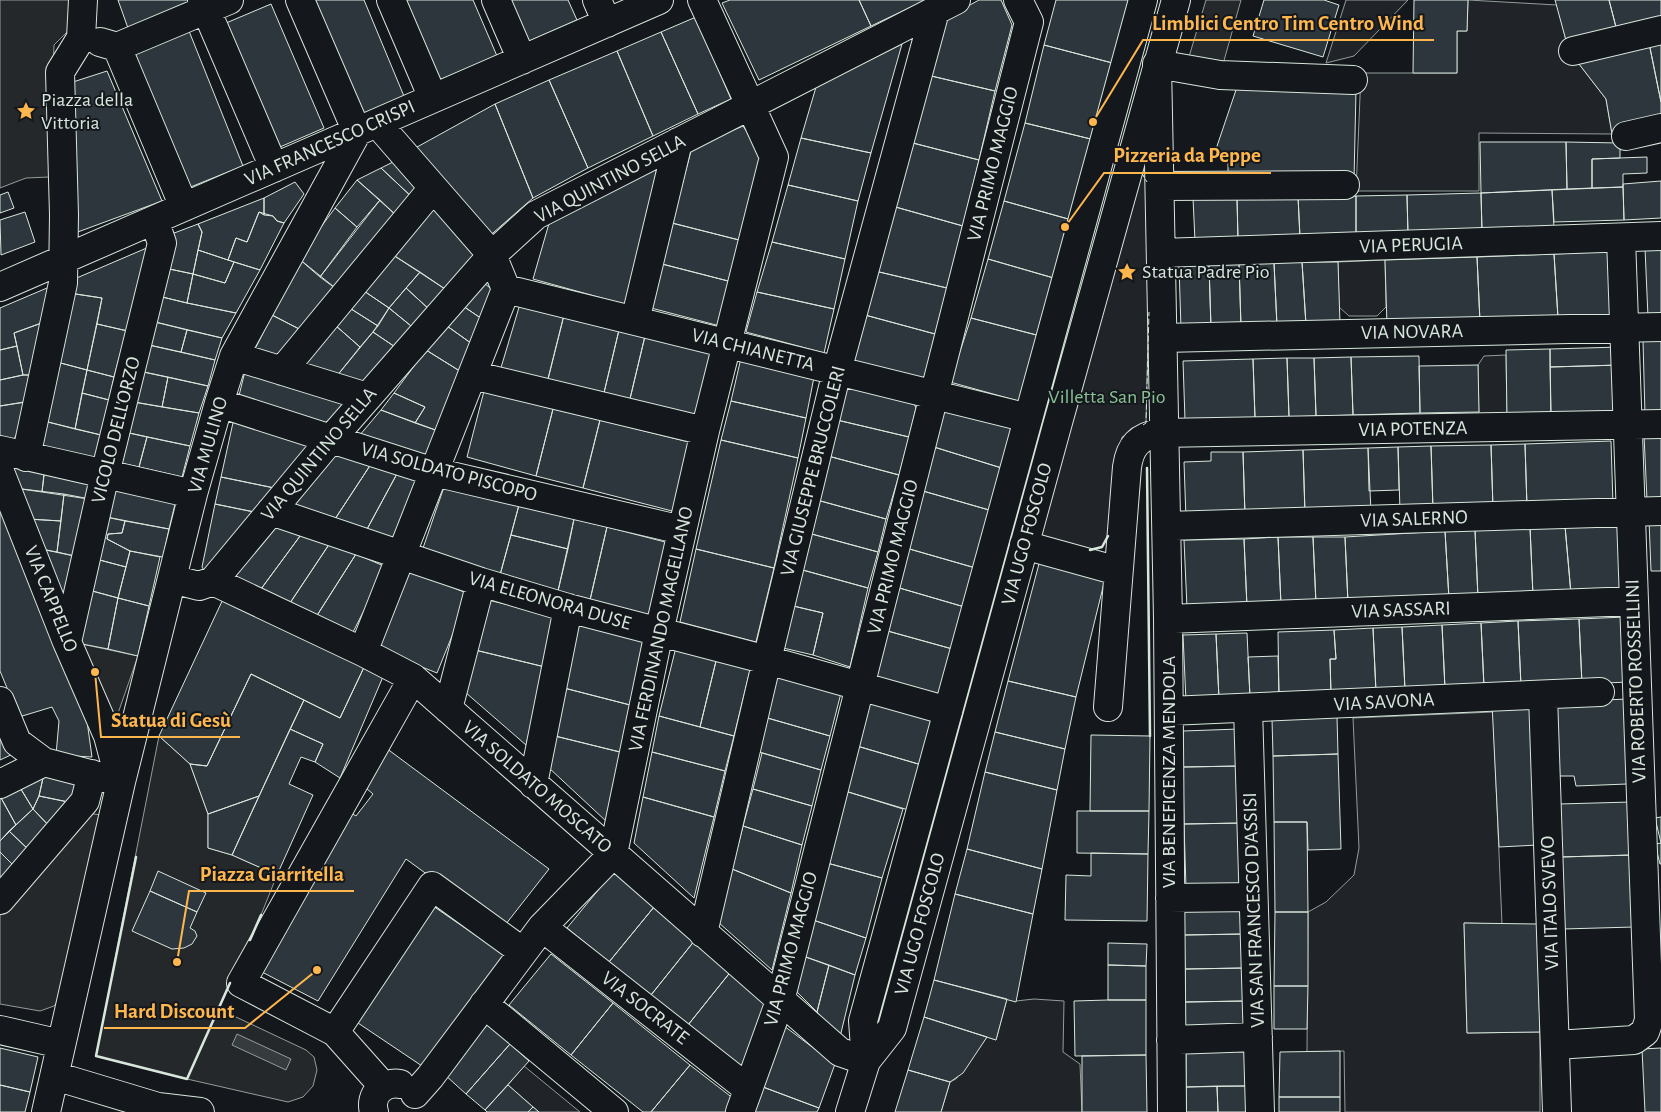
<svg xmlns="http://www.w3.org/2000/svg" width="1661" height="1112" font-family="'Alegreya Sans',sans-serif">
<rect width="100%" height="100%" fill="#14181c"/>
<path fill="#202428" stroke="#939e99" d="M1346 0H1408L1354 56 1326 63Z
M1468 0 1557 5 1567 44 1573 51 1579 64 1606 99 1612 134 1479 133V191H1356L1361 73H1457V31H1467Z
M1131 159 1147 180 1149 292 1146 423 1122 437 1107 539 1102 547 1094 550 1027 535Z
M1385 260 1386 307 1377 316H1349L1339 307 1338 262Z
M1506 355 1507 418 1479 423 1478 365 1484 356Z
M1493 712 1502 924 1464 923 1467 1033 1540 1032V1112H1345L1344 1051 1307 1052 1308 912 1326 902 1354 875 1359 848 1353 718Z
M1007 999 1016 1001 1034 999 1064 1001 1063 1052 1080 1064 1082 1112H941L950 1082 956 1079 987 1037 996 1040Z
M524 1066 580 1112H539L508 1085Z"/>
<path fill="#24282b" stroke="#939e99" d="M0 0H74L73 26 54 45 49 177 26 178 0 188Z
M1206 0H1241L1220 75 1185 70Z
M72 642 138 656 116 719Z
M159 736 190 764 208 814V848L232 855 277 875 261 915 219 1009 306 1050 314 1057 317 1070 313 1086 303 1097 288 1102 187 1079 96 1056Z
M83 813 104 815 63 995 54 1006 40 1011 0 1004V909Z"/>
<path fill="#363b3e" stroke="#939e99" d="M237 1034 291 1059 286 1070 232 1045Z"/>
<path fill="#2c363c" stroke="#d8e6dc" d="M118 0H195L129 31Z
M311 0H364L406 101 363 120Z
M405 0H473L497 56 439 80Z
M509 0H568L577 20 527 42Z
M730 0H859L871 26 759 80 722 3Z
M859 0H926L871 26Z
M979 0H1001L1012 25 995 91 927 75 941 21Z
M1056 0H1136L1120 65 1044 45Z
M1264 0H1324L1339 5 1323 57 1253 36Z
M1414 0H1468L1467 31H1457V73H1413Z
M1555 0H1609L1617 31 1567 44Z
M1609 0H1661V20L1617 31Z
M271 4 324 128 273 150 219 26Z
M696 17 731 99 698 114 661 32Z
M189 31 243 166 188 188 134 53Z
M661 32 698 114 653 136 617 51Z
M1661 40V102L1649 43Z
M1649 43 1661 102V123L1612 134 1606 99 1579 64 1591 54Z
M902 44 871 153 801 138 816 87Z
M1044 45 1120 65 1099 141 1025 123Z
M617 51 653 136 588 168 549 80Z
M107 71 162 201 75 233 73 82Z
M927 75 995 91 979 160 909 142Z
M549 80 588 168 533 198 495 104Z
M1237 87 1356 90 1354 180 1228 177V156L1215 152Z
M495 104 533 198 486 239 408 152Z
M1025 123 1099 141 1079 222 1004 201Z
M743 126 764 157 743 241 672 223 692 147Z
M801 138 871 153 858 201 788 185Z
M909 142 979 160 963 226 892 206Z
M1480 142H1566L1567 189 1481 193Z
M1566 142 1620 143V158L1592 159V188L1567 189Z
M1647 157V173L1623 174V187L1592 188V159Z
M399 159 428 188 415 200 381 168Z
M381 168 415 200 399 218 357 180Z
M657 169 627 305 533 279 550 220Z
M357 180 380 200 357 227 335 208Z
M1661 181V218L1624 220 1623 184Z
M295 182 304 194 284 223 277 221 273 216 264 215V198Z
M788 185 858 201 845 259 772 242Z
M1623 187 1624 220 1554 222 1552 190Z
M1552 190 1554 229 1482 232 1481 193Z
M8 192 14 208 0 213V195Z
M1481 193 1482 232 1408 235 1407 195Z
M1407 195 1408 235 1356 236V196Z
M1298 196 1300 238 1238 240 1237 198Z
M1298 196H1356V236L1300 238Z
M264 198V215L259 212 247 242 236 238 228 260 198 250 202 232 198 224Z
M1193 198H1237L1238 240 1195 241Z
M380 200 399 218 339 291 320 277Z
M1004 201 1079 222 1064 281 988 259Z
M430 202 481 254 448 291 390 253Z
M892 206 963 226 947 288 875 271Z
M335 208 357 227 320 277 298 258Z
M25 212 35 242 1 255 0 220Z
M259 212 273 216 277 221 284 223 260 270 228 260 236 238 247 242Z
M672 223 743 241 732 282 662 264Z
M198 224 202 232 193 274 160 267 169 235Z
M772 242 845 259 834 309 757 292Z
M156 244 132 332 97 324 102 298 69 293 72 280Z
M1661 247V317H1648L1645 248Z
M198 250 234 262 225 283 193 274Z
M1617 251 1620 317 1558 318 1554 254Z
M390 253 420 272 389 308 361 289Z
M1554 254 1558 318 1480 322 1477 257Z
M1477 257 1480 322 1387 326 1385 260Z
M298 258 339 291 303 331 272 315Z
M988 259 1064 281 1048 338 971 318Z
M234 262 260 270 236 313 187 303 193 274 225 283Z
M1302 262 1306 325 1277 326 1274 263Z
M1302 262H1338L1340 324 1306 325Z
M1239 263 1241 327 1211 328 1209 265Z
M1239 263H1274L1277 326 1241 327Z
M662 264 732 282 720 326 651 308Z
M1209 265 1211 328 1181 329 1179 266Z
M160 267 193 274 187 303 154 295Z
M875 271 947 288 935 334 865 315Z
M420 272 448 291 431 311 406 288Z
M483 282 496 293 485 321 463 306Z
M54 285 47 321 14 333 17 346 0 350V308Z
M406 288 431 311 416 330 389 308Z
M361 289 389 308 378 326 348 307Z
M757 292 834 309 824 353 746 332Z
M69 293 102 298 87 370 53 361Z
M154 295 187 303 236 313 222 338 147 320Z
M520 304 564 315 547 383 500 371Z
M463 306 485 321 475 346 447 326Z
M348 307 378 326 360 347 335 325Z
M389 308 416 330 401 351 373 332Z
M272 315 303 331 281 357 254 351Z
M564 315 619 330 603 397 547 383Z
M865 315 935 334 924 379 853 361Z
M971 318 1048 338 1029 404 950 382Z
M147 320 187 330 181 352 140 343Z
M47 321 37 375H23L14 333Z
M97 324 132 332 127 351 119 358 114 377 87 370Z
M335 325 360 347 336 377 297 368Z
M447 326 475 346 463 373 426 350Z
M187 330 222 338 215 360 181 352Z
M619 330 645 336 629 403 603 397Z
M373 332 401 351 373 386 336 377Z
M645 336 717 355 700 420 629 403Z
M1643 341H1661V414L1645 415Z
M140 343 215 360 208 386 134 370Z
M17 346 23 375 0 380V350Z
M1620 347V365L1550 367V349Z
M1550 349 1551 417 1507 418 1506 350Z
M426 350 463 373 441 432 415 423 425 407 394 393Z
M1419 356 1420 413 1353 415 1351 357Z
M1351 357 1353 415 1316 416 1314 358Z
M741 358 814 377 806 418 731 401Z
M1287 358 1289 417 1255 418 1253 359Z
M1287 358H1314L1316 416 1289 417Z
M1253 359 1255 418 1185 420 1183 361Z
M53 361 87 370 75 429 40 420Z
M1478 365 1479 412 1420 413 1419 366Z
M1620 365 1621 415 1551 417 1550 367Z
M87 370 114 377 109 400 82 393Z
M134 370 168 377 162 407 128 401Z
M245 371 350 403 327 431 237 404Z
M23 375H37L36 400 0 406V380Z
M168 377 208 386 199 413 162 407Z
M855 385 912 399 916 408 909 437 837 420 845 391Z
M484 391 553 409 536 476 467 457Z
M82 393 109 400 101 435 75 429Z
M394 393 425 407 415 423 381 410Z
M128 401 199 413 190 446 120 431Z
M731 401 806 418 798 458 721 440Z
M26 402 24 420 13 441 0 437V406Z
M945 403 1022 422 1008 470 934 447Z
M553 409 600 420 583 488 536 476Z
M381 410 441 432 428 462 359 436Z
M234 418 319 443 284 490 221 477Z
M40 420 101 435 95 460 34 446Z
M600 420 693 443 676 512 583 488Z
M837 420 909 437 899 475 828 456Z
M120 431 147 437 139 467 112 461Z
M1644 435H1661V499L1647 500Z
M147 437 190 446 182 477 139 467Z
M721 440 798 458 774 568 696 549Z
M1611 441 1613 505 1527 507 1525 444Z
M1525 444 1527 507 1493 509 1491 445Z
M1491 445 1493 509 1433 510 1431 446Z
M1431 446 1433 510 1400 511 1398 447Z
M934 447 1008 470 996 512 923 491Z
M1398 447 1399 490 1369 491 1368 448Z
M1368 448 1371 512 1305 514 1303 450Z
M337 449 373 461 335 519 292 504Z
M1303 450 1305 514 1245 516 1243 452Z
M1211 452H1243L1245 516 1186 519 1184 462 1211 461Z
M828 456 899 475 886 519 817 500Z
M0 459 45 466 42 492 14 488Z
M373 461 399 470 366 531 335 519Z
M45 466 99 477 95 500 42 492Z
M399 470 421 477 391 541 366 531Z
M221 477 284 490 264 514 215 504Z
M109 481 177 496 169 529 101 516Z
M444 487 519 505 500 575 422 551Z
M14 488 64 494 61 521 28 519Z
M923 491 996 512 979 569 906 548Z
M64 494 95 500 79 557 57 552Z
M817 500 886 519 878 552 808 533Z
M215 504 264 514 205 572 202 567Z
M519 505 574 519 568 549 511 535Z
M0 506 87 721 92 757 56 755 59 721 52 707 19 717 0 671Z
M101 516 125 521 122 533 108 534 107 539 130 551 126 567 92 558Z
M28 519 61 521 57 552 41 549Z
M574 519 607 527 590 600 558 591Z
M277 520 303 532 261 589 230 574Z
M1649 520H1661V571H1651Z
M125 521 169 529 163 557 130 551 107 539 108 534 122 533Z
M1623 523 1626 593 1571 594 1565 526Z
M1565 526 1571 594 1533 596 1530 527Z
M607 527 669 543 653 618 590 600Z
M1530 527 1533 596 1478 598 1475 530Z
M1475 530 1478 598 1449 599 1445 531Z
M1445 531 1449 599 1348 603 1345 537Z
M303 532 330 543 290 603 261 589Z
M808 533 878 552 868 588 799 569Z
M511 535 568 549 558 591 500 575Z
M1278 537 1281 605 1247 607 1244 539Z
M1278 537H1313L1316 604 1281 605Z
M1313 537H1345L1348 603 1316 604Z
M1244 539 1247 607 1187 608 1184 540Z
M330 543 356 554 316 617 290 603Z
M906 548 979 569 968 608 896 587Z
M41 549 79 557 64 608Z
M696 549 774 568 756 642 680 622Z
M130 551 160 557 149 606 118 598Z
M356 554 386 567 352 634 316 617Z
M92 558 126 567 118 598 85 589Z
M1040 560 1105 579 1076 697 1008 681Z
M799 569 868 588 850 667 813 655 823 613 789 605Z
M409 570 469 594 437 673 377 649Z
M896 587 968 608 956 650 884 630Z
M85 589 118 598 108 649 72 642Z
M224 597 366 663 340 718 251 674 207 766 190 764 159 736Z
M118 598 149 606 138 656 108 649Z
M488 600 558 617 545 667 475 650Z
M789 605 823 613 813 655 779 647Z
M1625 617 1628 682 1582 684 1579 619Z
M1579 619 1582 684 1521 686 1518 621Z
M1518 621 1521 686 1484 687 1481 623Z
M578 622 650 640 634 706 564 688Z
M1481 623 1484 687 1445 689 1442 625Z
M1442 625 1445 689 1405 690 1402 627Z
M1402 627 1405 690 1376 692 1373 628Z
M1373 628 1376 692 1331 694 1330 659H1336L1334 630Z
M884 630 956 650 943 700 870 679Z
M1334 630 1336 659H1330L1331 694 1279 696 1278 632Z
M1247 633 1250 697 1219 699 1216 634Z
M1216 634 1219 699 1186 701 1183 635Z
M676 647 717 657 700 727 659 716Z
M475 650 545 667 526 745 465 692Z
M1278 656 1279 696 1250 697 1248 657Z
M717 657 751 666 734 736 700 727Z
M366 663 385 672 340 778 315 762 323 744 290 729 304 700 340 718Z
M251 674 304 700 259 796 208 814 190 764 207 766Z
M775 674 841 693 830 736 764 717Z
M1008 681 1076 697 1065 749 995 732Z
M564 688 634 706 624 753 555 736Z
M1628 699 1627 784 1576 786 1574 776H1558L1555 702Z
M870 700 938 720 925 766 857 746Z
M1532 702 1538 845 1499 847 1492 703Z
M659 716 734 736 725 771 652 752Z
M764 717 830 736 821 770 756 751Z
M1337 717 1338 754 1273 756 1272 719Z
M0 724 13 754 0 760Z
M290 729 323 744 315 762 301 757 289 784 313 795 277 875 232 855Z
M1239 729 1241 766 1183 767V731Z
M995 732 1065 749 1057 790 985 772Z
M1091 735 1150 736 1149 811H1090Z
M555 736 624 753 607 822 548 767Z
M857 746 925 766 912 811 845 791Z
M386 748 549 869 502 929 406 859 318 1001 262 972 348 811 356 816 373 794 360 783Z
M652 752 725 771 714 817 643 797Z
M762 753 821 770 812 806 753 789Z
M1338 754 1341 849 1308 850 1307 822H1274L1273 756Z
M1241 766 1243 823 1184 824 1183 767Z
M45 769 78 776 73 803 39 796Z
M45 769 39 796 33 809 16 781Z
M985 772 1057 790 1042 869 967 849Z
M16 781 33 809 16 825 0 796Z
M753 789 812 806 802 845 743 826Z
M845 791 903 809 882 878 827 863Z
M0 796 16 825 0 841Z
M39 796 73 803 52 829 33 809Z
M259 796 232 855 208 848V814Z
M643 797 714 817 694 898 634 843Z
M1631 802 1632 855 1560 857 1559 804Z
M33 809 52 829 30 851 9 831Z
M1077 811H1149L1148 854 1077 853Z
M1661 817V864H1660L1655 844 1661 843 1655 818Z
M1274 822H1307L1308 912H1275Z
M1243 823 1244 887 1186 888 1184 824Z
M743 826 802 845 791 893 732 869Z
M9 831 30 851 15 867 0 852V841Z
M967 849 1042 869 1033 914 955 894Z
M0 852 15 867 3 880 0 877Z
M1091 853 1148 854 1147 921 1065 920 1066 875 1091 876Z
M1632 855 1634 927 1563 929 1560 857Z
M827 863 882 878 866 938 813 920Z
M732 869 791 893 772 970 718 922Z
M158 871 206 893 197 912 150 891Z
M613 872 654 907 609 962 567 928Z
M150 891 197 912 190 928 195 931 197 936 192 944 184 948 172 949 132 931Z
M955 894 1033 914 1016 1002 934 980Z
M1243 905 1244 934 1184 935V906Z
M433 906 506 956 428 1070 355 1021Z
M654 907 695 940 651 995 609 962Z
M1275 912H1308V986H1274Z
M813 920 866 938 855 975 803 956Z
M1464 923 1537 924 1540 1032 1467 1033Z
M1244 934V968L1185 969 1184 935Z
M695 940 732 970 688 1025 651 995Z
M1108 943 1147 944 1146 966 1108 965Z
M551 954 613 1003 571 1055 509 1005Z
M803 956 829 965 817 1012 794 989Z
M829 965 855 975 840 1037 817 1012Z
M1108 965 1146 966V1000H1108Z
M1244 968 1245 1001 1185 1002V969Z
M732 970 769 1002 743 1069 688 1025Z
M934 980 1007 999 996 1040 924 1017Z
M1274 986H1308L1307 1029H1274Z
M1108 1000H1146V1055L1075 1056 1074 1001Z
M1245 1001V1030L1185 1031V1002Z
M613 1003 690 1065 651 1112H643L571 1055Z
M924 1017 987 1037 963 1073 950 1082 908 1070Z
M488 1024 510 1044 466 1094 444 1074Z
M784 1026 835 1064 819 1108 763 1087Z
M510 1044 529 1061 485 1110 466 1094Z
M0 1048 38 1057 30 1092 0 1085Z
M1661 1048V1112H1645L1642 1049Z
M1246 1050 1247 1086 1186 1087V1051Z
M1340 1051V1097H1279L1280 1052Z
M1146 1055 1147 1112H1082V1056Z
M690 1065 734 1099 729 1112H651Z
M908 1070 950 1082 941 1112H895Z
M0 1085 30 1092 25 1112H0Z
M508 1085 533 1107 528 1112H487L485 1110Z
M1217 1086 1218 1112H1186V1087Z
M1217 1086H1247V1112H1218Z
M763 1087 819 1108 817 1112H753Z
M1279 1097H1340V1112H1279Z
M533 1107 539 1112H528Z"/>
<g fill="none" stroke-linecap="round" stroke-linejoin="round">
<g stroke="#d8e6dc" stroke-width="30">
<path id="minor" d="M202 0 274 168
M391 0 433 98
M496 0 522 60
M597 0 607 23
M100 42 117 47 229 0
M117 47 184 207
M1573 51 1661 30
M1626 136 1661 128
M1160 186 1345 185
M1161 253 1661 236
M0 287 659 0
M506 289 1028 418
M635 321 678 142
M1163 338 1661 327
M234 356 367 397
M282 371 433 188
M472 375 705 431
M219 403 434 472 682 530
M0 450 193 494
M26 457 63 283 64 215 60 72 81 38 83 0
M0 472 67 642 108 736 120 781
M271 511 481 582 568 608 767 660 948 711
M1167 526 1661 511
M1024 545 1118 571
M172 579 199 586 213 581 363 652 413 678 840 1052 866 1061
M213 581 331 439 492 255 536 215 956 0
M1168 619 1633 601
M67 642 105 474 162 243 154 220
M363 652 506 289 492 255 377 123
M1543 695 1557 1112
M0 701 17 742 44 762
M1108 707 1127 467C1130 446 1139 436 1160 433L1661 424
M1248 708 1260 1112
M448 709 481 582
M1169 711 1600 692
M0 784 44 762 109 779
M533 784 568 608
M1170 898 1253 897
M0 900 85 801 92 774
M542 927 748 1089
M703 933 767 660 837 371 935 11
M484 1004 614 1112
M0 1030 61 1044
M335 1032 432 886 523 952
M1171 1040 1258 1037
M1556 1045 1634 1040 1645 1032 1649 1020 1621 238
M55 1076 158 1107 200 1112
M383 1086 335 1032 241 983 413 678
M415 1094 430 1077 542 927 613 854 659 632 705 431 774 157 702 0
M46 1112 121 782 193 494 219 403 234 356 357 132 300 0
M374 1112C369 1095 383 1081 400 1084
M740 1112 780 1001 1029 22 1018 0
M1172 1112 1168 619 1157 64 1220 75 1353 80"/>
</g>
<g stroke="#d8e6dc" stroke-width="30">
<path id="major" d="M866 1061 863 1021 1143 0
M850 1112 866 1061 892 1028 1057 426 1176 0"/>
</g>
<use href="#minor" stroke="#14181c" stroke-width="28"/>
<use href="#major" stroke="#14181c" stroke-width="28"/>
<path stroke="#d8e6dc" stroke-width="1" stroke-dasharray="6 2.5" stroke-linecap="butt" d="M1141 172 1147 182
M1143 425 1146 423 1149 312"/>
<path stroke="#d8e6dc" stroke-width="2.5" d="M1147 468 1150 736
M1090 550 1102 547 1108 536
M136 857 96 1056 187 1079 230 983
M250 940 261 915"/>
</g>
<defs>
<g id="sight-bare" transform="scale(1.5)"><path d="M0-6L1.8-2.2L6-1.7L2.9 1.2L3.7 5.4L0 3.3L-3.7 5.4L-2.9 1.2L-6-1.7L-1.8-2.2Z" fill="#ffb74d" stroke="#14181c" stroke-width="2.5" paint-order="stroke"/></g>
</defs>
<g fill-rule="evenodd">
<use href="#sight-bare" x="26" y="111"/>
<use href="#sight-bare" x="1127" y="272"/>
</g>
<g text-anchor="middle" dominant-baseline="central" stroke-width="4" stroke-linejoin="round" paint-order="stroke">
<g font-size="20" fill="#d8e6dc" stroke="#14181c" text-anchor="start">
<text x="41" y="100">Piazza della<tspan x="41" dy="23">Vittoria</tspan></text>
<text x="1142" y="272">Statua Padre Pio</text>
</g>
<g font-size="20" fill="#d8e6dc" stroke="#14181c">
<text transform="translate(330 143) rotate(-24)">VIA FRANCESCO CRISPI</text>
<text transform="translate(993 164) rotate(-76)">VIA PRIMO MAGGIO</text>
<text transform="translate(610 179) rotate(-28)">VIA QUINTINO SELLA</text>
<text transform="translate(1411 245) rotate(-2)">VIA PERUGIA</text>
<text transform="translate(1412 332) rotate(-1)">VIA NOVARA</text>
<text transform="translate(753 350) rotate(14)">VIA CHIANETTA</text>
<text transform="translate(1413 429) rotate(-1)">VIA POTENZA</text>
<text transform="translate(116 430) rotate(-76)">VICOLO DELL'ORZO</text>
<text transform="translate(208 445) rotate(-74)">VIA MULINO</text>
<text transform="translate(319 454) rotate(-50)">VIA QUINTINO SELLA</text>
<text transform="translate(813 471) rotate(-76)">VIA GIUSEPPE BRUCCOLERI</text>
<text transform="translate(449 472) rotate(15)">VIA SOLDATO PISCOPO</text>
<text transform="translate(1414 519) rotate(-2)">VIA SALERNO</text>
<text transform="translate(1027 534) rotate(-75)">VIA UGO FOSCOLO</text>
<text transform="translate(893 557) rotate(-76)">VIA PRIMO MAGGIO</text>
<text transform="translate(51 599) rotate(68)">VIA CAPPELLO</text>
<text transform="translate(550 601) rotate(16)">VIA ELEONORA DUSE</text>
<text transform="translate(1401 610) rotate(-2)">VIA SASSARI</text>
<text transform="translate(661 629) rotate(-78)">VIA FERDINANDO MAGELLANO</text>
<text transform="translate(1636 681) rotate(-92)">VIA ROBERTO ROSSELLINI</text>
<text transform="translate(1384 702) rotate(-3)">VIA SAVONA</text>
<text transform="translate(1169 772) rotate(-90)">VIA BENEFICENZA MENDOLA</text>
<text transform="translate(537 787) rotate(41)">VIA SOLDATO MOSCATO</text>
<text transform="translate(1550 903) rotate(-92)">VIA ITALO SVEVO</text>
<text transform="translate(1254 910) rotate(-92)">VIA SAN FRANCESCO D'ASSISI</text>
<text transform="translate(920 924) rotate(-75)">VIA UGO FOSCOLO</text>
<text transform="translate(791 949) rotate(-75)">VIA PRIMO MAGGIO</text>
<text transform="translate(645 1008) rotate(38)">VIA SOCRATE</text>
</g>
<g font-size="20" fill="#8ac095" stroke="#14181c">
<text x="1107" y="397">Villetta San Pio</text>
</g>
</g>
<path fill="none" stroke="#ffb74d" stroke-width="2" d="M1093 122L1143 40H1434M1065 227L1104 173H1271M95 672L101 737H240M177 962L189 891H354M317 970L245 1028H104"/>
<g fill="#ffb74d" stroke="#14181c" stroke-width="2">
<circle cx="1093" cy="122" r="5"/>
<circle cx="1065" cy="227" r="5"/>
<circle cx="95" cy="672" r="5"/>
<circle cx="177" cy="962" r="5"/>
<circle cx="317" cy="970" r="5"/>
</g>
<g font-size="21" text-anchor="middle" font-weight="bold" fill="#ffb74d" stroke="#14181c" stroke-width="4" stroke-linejoin="round" paint-order="stroke">
<text x="1288" y="30">Limblici Centro Tim Centro Wind</text>
<text x="1187" y="162">Pizzeria da Peppe</text>
<text x="171" y="727">Statua di Gesù</text>
<text x="272" y="881">Piazza Giarritella</text>
<text x="174" y="1018">Hard Discount</text>
</g>
</svg>
